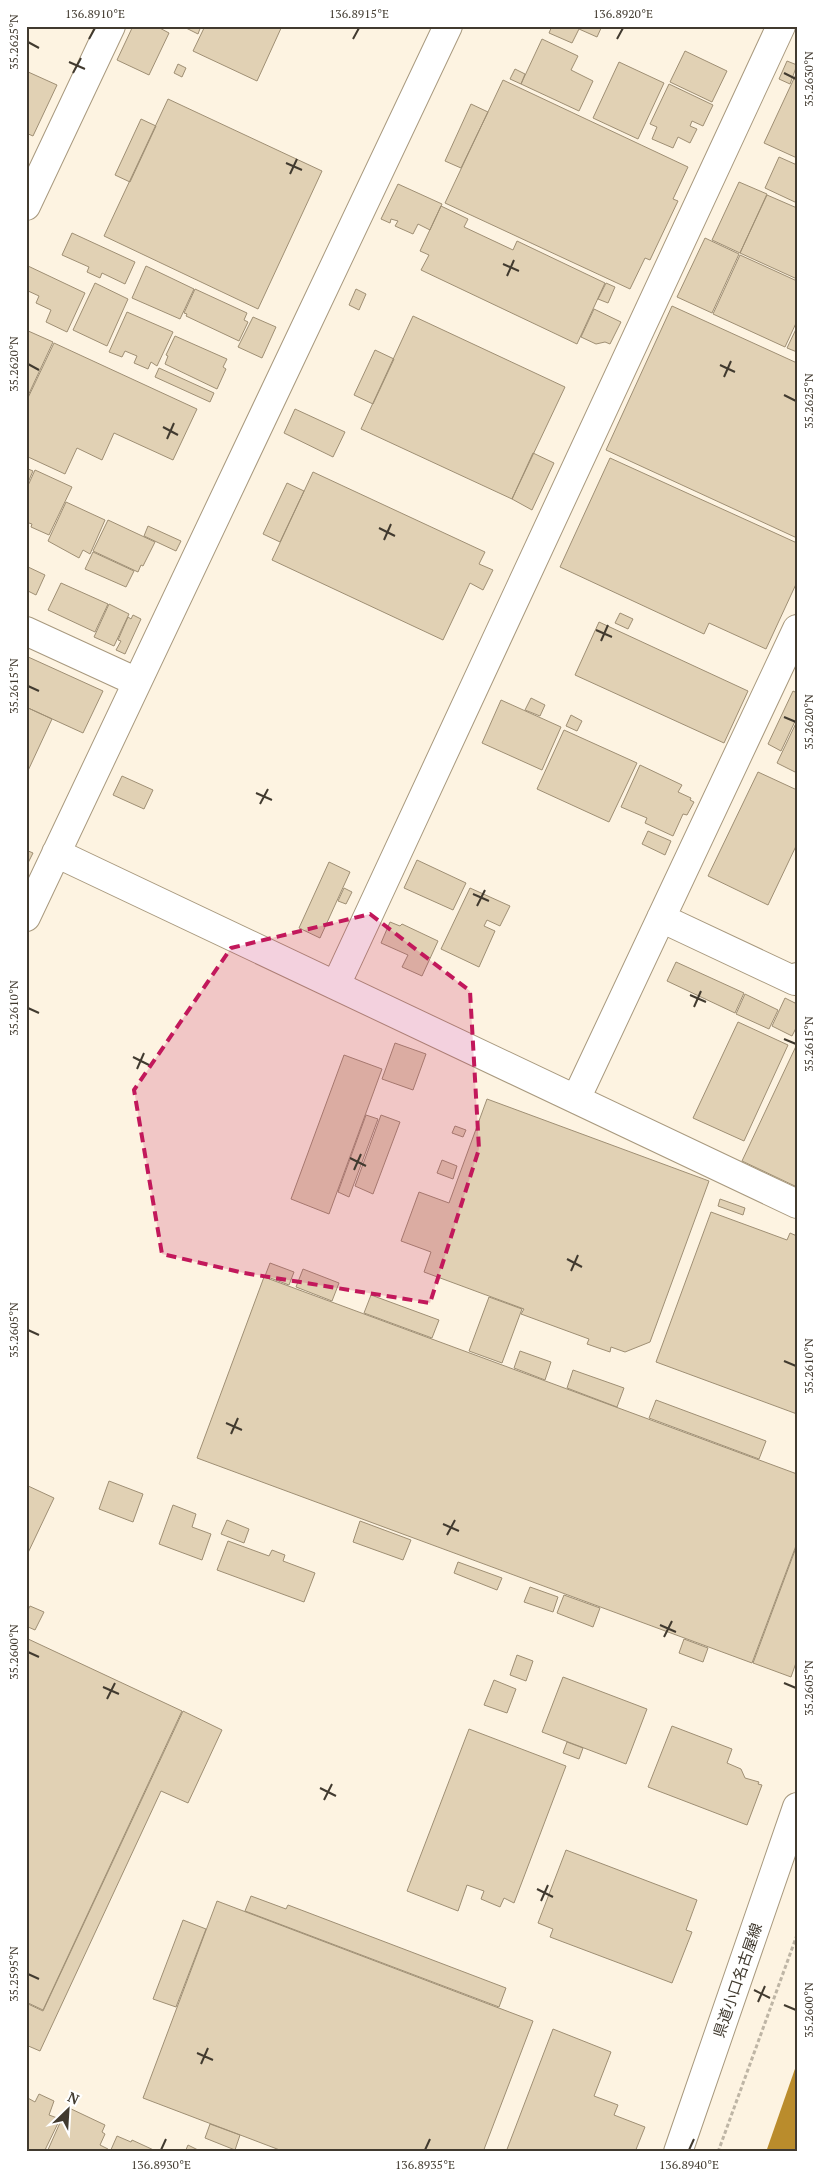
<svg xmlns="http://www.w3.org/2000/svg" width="823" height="2178" font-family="'PT Serif','Noto Sans JP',serif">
<rect width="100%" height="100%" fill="#fdf3e1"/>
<path fill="#ba8c2c" d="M797 2063V2152H766Z"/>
<path fill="#e1d1b4" stroke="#9f8f74" d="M133 26H156L169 33 149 75 117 60Z
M182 26H201L198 34Z
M205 26H282L257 81 193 51Z
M552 26H602L597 37 579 29 572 43 549 33Z
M542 39 578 56 571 70 593 81 579 111 521 84Z
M685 51 727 71 712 102 670 82Z
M787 61 797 65 790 84 779 79Z
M619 62 664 83 638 139 593 118Z
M178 64 186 68 182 77 174 73Z
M515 69 525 74 521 84 510 79Z
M26 71 57 85 33 136 26 133Z
M797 72V158L764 143Z
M503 80 688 167 673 199 678 201 650 260 645 258 630 289 445 203Z
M669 84 713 105 703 126 692 121 690 126 697 129 690 143 678 137 673 148 652 139 657 127 650 124Z
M168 99 322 171 258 309 104 236Z
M471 104 488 112 461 168 445 161Z
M141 119 156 126 130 182 115 175Z
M779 157 797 165V203L765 188Z
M739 182 767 194 740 253 712 240Z
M398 184 442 204 430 230 418 224 413 234 395 226 398 221 391 219 390 223 381 219Z
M767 195 797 208V279L740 253Z
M441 206 468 219 464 227 513 250 517 241 605 283 577 344 421 270 429 255 420 251Z
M72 233 135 262 125 284 102 273 100 278 87 272 89 267 62 255Z
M705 238 739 254 712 313 677 297Z
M740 255 797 281V321L785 347 713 314Z
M28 266 85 293 67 332 46 322 51 310 36 303 39 296 26 290Z
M146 266 194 289 180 319 132 298Z
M95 283 128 299 107 346 73 330Z
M606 283 615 287 608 303 598 299Z
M195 289 247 313 244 320 248 322 239 341 186 316 187 314 184 313Z
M356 289 366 294 359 310 349 305Z
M672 306 797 363V538L606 450Z
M594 309 621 322 610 344 605 342 596 344 581 337Z
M127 312 173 332 157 366 151 362 148 369 134 363 137 356 125 351 122 357 109 352Z
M413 316 565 387 512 499 361 429Z
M253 317 276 327 262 358 238 347Z
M797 327V352L787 348Z
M26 330 53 342 26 400Z
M175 336 227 359 223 367 226 369 217 389 165 364 168 356 166 355Z
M54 343 197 409 173 460 114 433 102 460 77 448 65 474 26 456V402Z
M375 350 394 359 373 404 354 395Z
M159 368 214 393 210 402 155 377Z
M295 409 345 432 333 457 284 433Z
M533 453 554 463 532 510 512 499Z
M610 458 797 543V582L766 649 709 623 704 634 560 567Z
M26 468 33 471 26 487Z
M35 470 72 487 49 535 31 527 32 524 26 522V490Z
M313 472 485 552 479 564 493 570 483 590 470 583 443 640 272 560Z
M287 483 304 491 280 542 263 534Z
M66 502 105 520 90 554 83 550 79 558 48 541Z
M108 520 155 542 143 566 141 565 138 572 93 551Z
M148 526 181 541 176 551 144 536Z
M93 552 134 571 126 587 85 569Z
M26 566 45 575 36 595 26 590Z
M61 583 108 604 95 632 48 610Z
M109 604 129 614 114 646 94 637Z
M620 613 633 619 628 629 615 623Z
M133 615 141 619 125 654 116 650 121 641 118 640 128 617 131 619Z
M599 622 748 691 724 743 575 675Z
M26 656 103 691 83 733 26 707Z
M793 691 797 693V717L781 751 768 744Z
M531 698 545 705 540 716 525 710Z
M501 700 561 727 542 770 482 743Z
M26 707 52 719 26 775Z
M571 715 582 721 577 731 566 726Z
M797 721V773L777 763Z
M564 730 637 763 609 822 537 789Z
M640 765 682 785 678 792 691 798 690 800 694 802 687 815 683 814 673 836 645 823 647 818 621 807Z
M758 772 797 790V844L768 905 708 876Z
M122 776 153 790 144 809 113 795Z
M648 831 671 841 665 855 642 844Z
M26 850 33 853 26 867Z
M417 860 466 883 453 910 404 888Z
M329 862 350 872 320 938 299 928Z
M344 888 352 892 346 904 338 901Z
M470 888 510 906 500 926 487 920 484 926 495 931 479 967 441 949Z
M390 922 400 926 402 924 438 941 422 976 402 967 408 955 381 943Z
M676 962 744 993 735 1013 667 981Z
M745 994 778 1010 769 1029 736 1014Z
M785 998 797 1004V1026L792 1036 772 1026Z
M738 1022 788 1045 744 1141 693 1118Z
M395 1043 426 1054 413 1090 382 1079Z
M797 1044V1187L742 1161Z
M344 1055 382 1069 329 1214 291 1199Z
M487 1099 709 1181 650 1342 625 1352 611 1347 610 1352 587 1344 589 1339 521 1314 524 1309 424 1272 431 1252 401 1241 419 1192 449 1203Z
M366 1115 378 1119 349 1197 338 1192Z
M381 1115 400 1122 373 1194 355 1186Z
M455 1126 466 1130 463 1137 452 1133Z
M442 1160 457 1166 453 1179 437 1173Z
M720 1199 745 1208 743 1215 718 1206Z
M711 1212 787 1240 790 1233 797 1236V1414L656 1362Z
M270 1263 294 1272 289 1285 265 1276Z
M303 1269 339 1283 332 1301 296 1287Z
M264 1277 797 1474V1543L752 1663 197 1458Z
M371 1295 439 1320 432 1338 364 1313Z
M489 1297 522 1309 502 1363 469 1351Z
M520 1351 551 1362 545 1380 514 1368Z
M573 1370 624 1388 617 1407 567 1388Z
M656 1400 766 1441 759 1459 649 1418Z
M109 1481 143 1494 133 1522 99 1509Z
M26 1485 54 1498 26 1557Z
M173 1505 196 1514 192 1527 211 1534 202 1560 159 1544Z
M227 1520 249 1529 244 1543 221 1534Z
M360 1521 411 1540 403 1560 353 1542Z
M228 1541 269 1556 272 1550 285 1555 283 1561 315 1573 304 1602 217 1570Z
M797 1545V1660L791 1677 753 1663Z
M458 1562 502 1578 497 1590 454 1573Z
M530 1587 558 1597 553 1612 524 1602Z
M564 1595 600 1608 593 1627 557 1613Z
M30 1606 44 1612 35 1630 26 1626V1614Z
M26 1638 182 1711 43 2010 26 2002Z
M684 1639 708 1648 703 1662 679 1653Z
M517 1655 533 1661 526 1681 510 1675Z
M563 1677 647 1709 626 1764 542 1732Z
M494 1680 516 1689 507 1713 484 1705Z
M183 1711 222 1730 188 1803 161 1791 40 2051 26 2045V2003L43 2011Z
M672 1726 732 1749 727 1763 741 1769 745 1778 759 1782 758 1784 762 1785 747 1825 648 1787Z
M469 1729 566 1766 514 1903 504 1898 500 1907 481 1899 484 1891 467 1885 458 1911 407 1891Z
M567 1742 583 1748 579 1759 563 1753Z
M566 1850 697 1900 686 1930 692 1932 672 1983 550 1937 553 1929 538 1923Z
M251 1896 286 1909 288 1905 506 1988 499 2007 245 1911Z
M217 1901 533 2021 483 2152H285L143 2098Z
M183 1920 206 1929 176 2007 153 1999Z
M553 2029 611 2052 594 2096 618 2105 614 2115 645 2127 635 2152H506Z
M39 2094 54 2101 49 2115 60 2119 44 2152H26V2097L35 2102Z
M67 2107 105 2125 102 2132 105 2134 100 2145 108 2149 107 2152H47Z
M210 2124 240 2135 235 2150 205 2138Z
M117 2136 131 2142 132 2140 158 2152H110Z
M188 2145 202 2152H185Z"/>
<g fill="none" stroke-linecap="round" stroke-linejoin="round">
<g stroke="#a8997e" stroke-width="30">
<path id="minor" d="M26 206 111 26
M26 631 137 682
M56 853 797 1204
M26 917 448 26
M661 918 795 981 797 977
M336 985 781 26
M576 1099 797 629"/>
</g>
<g stroke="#a8997e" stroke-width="30">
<path id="major" d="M678 2152 797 1807"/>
</g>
<path stroke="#beb5a5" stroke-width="3" stroke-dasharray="4 2.5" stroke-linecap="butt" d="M718 2152 797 1935"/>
<use href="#minor" stroke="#fff" stroke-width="28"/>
<use href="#major" stroke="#fff" stroke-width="28"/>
</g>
<path fill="#c2185b" fill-opacity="0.2" stroke="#c2185b" stroke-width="4" stroke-dasharray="10 6" stroke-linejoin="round" d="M370 914 470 991 479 1149 430 1303 244 1273 162 1254 134 1090 231 948Z"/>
<path fill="none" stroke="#413a2f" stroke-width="2" d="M89 39 95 28M353 39 359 28M617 39 623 28M28 42 39 48M69 62 85 69M73 73 81 58M784 73 796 79M286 163 302 170M290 174 297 159M503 264 519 271M507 276 514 260M28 364 39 370M720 365 735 372M724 377 731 361M784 395 796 401M163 427 178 435M167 439 174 423M379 528 395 536M384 540 391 524M596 630 612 637M601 641 608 625M28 686 39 691M784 717 796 722M256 793 272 800M260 804 268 789M473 894 489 901M477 906 485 890M690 995 706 1002M694 1007 701 991M28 1008 39 1013M784 1039 796 1044M133 1057 149 1065M137 1069 144 1053M350 1158 366 1166M354 1170 361 1154M567 1259 582 1267M571 1271 578 1255M28 1330 39 1335M784 1361 796 1366M226 1423 242 1430M231 1434 238 1418M443 1524 459 1531M447 1535 455 1520M660 1625 676 1632M664 1637 672 1621M28 1652 39 1657M784 1683 796 1688M103 1687 119 1694M107 1699 115 1683M320 1788 336 1796M324 1800 332 1784M537 1889 553 1897M541 1901 548 1885M28 1974 39 1979M754 1990 770 1998M758 2002 765 1986M784 2005 796 2010M197 2053 213 2060M201 2064 208 2048M161 2150 166 2139M425 2150 430 2139M689 2150 694 2139"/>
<g text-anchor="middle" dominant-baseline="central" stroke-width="4" stroke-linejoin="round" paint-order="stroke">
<g font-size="15" fill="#413a2f" stroke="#fff">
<text transform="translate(737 1980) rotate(-71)">県道小口名古屋線</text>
</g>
</g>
<rect width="823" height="2178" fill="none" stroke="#ffffff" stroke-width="55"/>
<g transform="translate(68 2110) rotate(25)" stroke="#ffffff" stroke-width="4" paint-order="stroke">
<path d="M0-4L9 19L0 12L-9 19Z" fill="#413a2f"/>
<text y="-8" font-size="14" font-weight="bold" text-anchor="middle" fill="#413a2f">N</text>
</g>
<rect x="28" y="28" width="768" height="2122" fill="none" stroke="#413a2f" stroke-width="2"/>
<g font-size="12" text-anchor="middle" fill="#413a2f">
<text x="95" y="18">136.8910°E</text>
<text x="359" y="18">136.8915°E</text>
<text x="623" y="18">136.8920°E</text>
<text transform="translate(14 42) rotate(-90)" y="4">35.2625°N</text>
<text transform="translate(809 79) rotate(-90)" y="4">35.2630°N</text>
<text transform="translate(14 364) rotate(-90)" y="4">35.2620°N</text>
<text transform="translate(809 401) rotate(-90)" y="4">35.2625°N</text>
<text transform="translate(14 686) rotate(-90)" y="4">35.2615°N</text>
<text transform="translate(809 722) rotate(-90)" y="4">35.2620°N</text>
<text transform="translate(14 1008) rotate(-90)" y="4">35.2610°N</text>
<text transform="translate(809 1044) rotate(-90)" y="4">35.2615°N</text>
<text transform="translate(14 1330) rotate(-90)" y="4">35.2605°N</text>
<text transform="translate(809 1366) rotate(-90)" y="4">35.2610°N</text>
<text transform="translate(14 1652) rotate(-90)" y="4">35.2600°N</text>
<text transform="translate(809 1688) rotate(-90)" y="4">35.2605°N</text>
<text transform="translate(14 1974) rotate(-90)" y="4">35.2595°N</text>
<text transform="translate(809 2010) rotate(-90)" y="4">35.2600°N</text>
<text x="161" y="2169">136.8930°E</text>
<text x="425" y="2169">136.8935°E</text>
<text x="689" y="2169">136.8940°E</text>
</g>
</svg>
